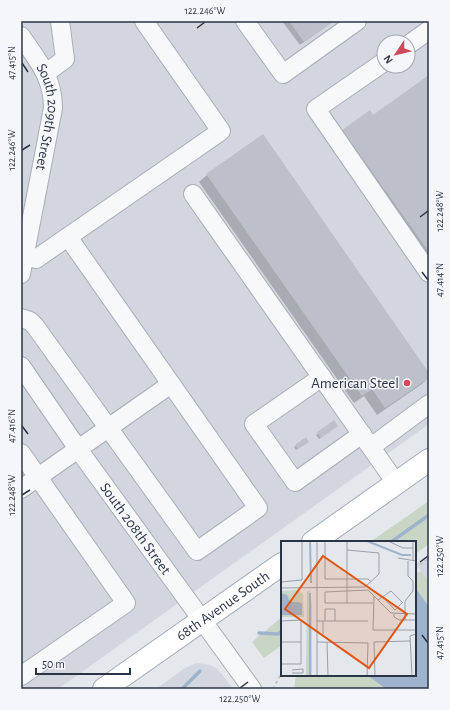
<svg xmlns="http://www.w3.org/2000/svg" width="450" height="710" font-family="'Alegreya Sans',sans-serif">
<rect width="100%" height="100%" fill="#e4e7ec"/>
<path fill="#d2d6de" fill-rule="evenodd" d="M21 21H429V424L58 689H21ZM384 42H408V66H384Z
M429 555V582L416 564Z
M197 663 210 665 216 668 221 673 233 689H156L185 668Z"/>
<path fill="#c9d6c5" d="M429 501V544L415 554V542H370Z
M421 571 429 582V689H294L296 675H415V574Z
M282 617V645L264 658 252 642Z"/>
<path fill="#9fb4cc" d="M417 590 429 607V689H386L367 675H415V591Z"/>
<path fill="#0003" d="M282 21H334L300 45Z
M429 77V266L337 136 343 130 373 116Z
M207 175 429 375V377L422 384 377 415 364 396 354 403 199 182Z
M334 421 335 427 319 439 316 435Z
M306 439V443L296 450 294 447Z"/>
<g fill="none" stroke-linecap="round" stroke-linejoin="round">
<path stroke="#9fb4cc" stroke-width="3.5" d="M391 542 429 515
M259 633 278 634 282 631
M182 689 200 671"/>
</g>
<path fill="#bbc0ca" d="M289 21H334L304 42Z
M429 75V252L342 130 370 110 373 115Z
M263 134 429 373V378L385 408 372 389 362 396 206 174Z
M334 420 338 426 321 438 317 432Z
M306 437 309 442 298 449 295 445Z"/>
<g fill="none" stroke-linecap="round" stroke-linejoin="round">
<g stroke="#a9aeb7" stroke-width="20">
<g id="minor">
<path d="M245 21 283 74 357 21"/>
<path id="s1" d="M21 36C38 61 53 77 53 108L21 274"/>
<path d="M408 45 429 30"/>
<path d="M384 62 316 109 429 273"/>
<path d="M46 73 65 59 60 21"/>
<path d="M193 194 396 483"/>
<path d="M24 255 36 259 221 131 144 21"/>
<path d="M21 318 30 321 35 326 197 551 258 508 68 237"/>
<path id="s2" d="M21 366 78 449 252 689"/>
<path d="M322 377 254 424 295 482 362 434"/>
<path d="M371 447 429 404"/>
<path d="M21 453 126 603 21 676"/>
<path d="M21 489 171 384"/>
</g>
</g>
<g stroke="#a3abb8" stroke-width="24">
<g id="major">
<path d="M313 542 429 460"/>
<path id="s3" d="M104 689 282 564"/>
</g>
</g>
<path stroke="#c2c5cb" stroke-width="2" stroke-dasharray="3 3" stroke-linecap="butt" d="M415 568 429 558
M273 689 282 672"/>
<use href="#minor" stroke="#f7f8fa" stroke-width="18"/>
<use href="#major" stroke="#fff" stroke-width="22"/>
</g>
<path fill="none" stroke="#2b3445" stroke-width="1.5" d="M197 28 205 22M22 63 28 72M22 150 30 145M420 217 428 211M422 272 428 280M22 426 28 434M22 495 30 490M420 562 428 556M422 635 428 643M240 688 248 682"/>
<circle fill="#d1495b" stroke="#f4f6f9" stroke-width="1.5" cx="407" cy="383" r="4"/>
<g text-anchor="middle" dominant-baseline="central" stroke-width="3" stroke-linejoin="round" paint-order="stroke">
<g font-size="15" fill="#2b3445" stroke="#f4f6f9">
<text stroke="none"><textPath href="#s1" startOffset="89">South 209th Street</textPath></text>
<text stroke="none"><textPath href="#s2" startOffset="199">South 208th Street</textPath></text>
<text stroke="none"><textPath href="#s3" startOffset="145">68th Avenue South</textPath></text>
</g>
<g font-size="15" fill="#2b3445" stroke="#f4f6f9" text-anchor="end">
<text x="399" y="383">American Steel</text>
</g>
</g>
<g transform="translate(281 541)">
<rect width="135" height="135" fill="#e4e7ec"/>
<path d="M16 49 22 53 23 76H0V50ZM26 50H29L31 65V135H25Z" fill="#c9d6c5"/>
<path d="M0 52 6 54 9 61H18L21 63V74H0Z" fill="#9fb4cc"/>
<path fill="none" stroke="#9fb4cc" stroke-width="2" d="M29 0 30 42M86 0 121 14H130M29 135V52"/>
<path fill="none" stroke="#9a9fa9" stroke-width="1" d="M36 0V135M44 0V38H87L90 41M66 0V62M107 0 122 7H132M66 9 98 12V33L84 46M117 17 135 20M132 20V0M0 41 21 39V0M0 47 84 46M87 49 44 51V62H92M87 49 110 72 135 73M93 55 92 89H135M101 55 114 69 122 61M97 59 110 50 122 62M113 73V76L118 79H135M124 79V60L132 50V40L127 35V20M0 80 20 79V123H0M36 80H87M42 80V93M44 80V68H54V80M0 101H20M36 101 87 102 86 135M46 101 47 135M11 129 22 128V132H11M94 135 93 101 129 100M131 135 129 95 135 93"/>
<path fill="#df570f" fill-opacity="0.15" stroke="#df570f" stroke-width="2" d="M42 15 126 73 88 127 4 68Z"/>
<rect width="135" height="135" fill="none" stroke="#2b3445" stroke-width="2"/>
</g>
<rect width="450" height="710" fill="none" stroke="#f4f6f9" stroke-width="44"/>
<g transform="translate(396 54) rotate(235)"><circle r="19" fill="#f4f6f9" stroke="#a4a8b1"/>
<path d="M0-3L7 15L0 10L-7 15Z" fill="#d1495b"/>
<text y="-6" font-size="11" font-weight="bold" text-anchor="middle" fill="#2b3445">N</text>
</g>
<path d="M36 668v6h94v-6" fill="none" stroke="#2b3445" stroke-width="2"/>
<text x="42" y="668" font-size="12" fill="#2b3445" stroke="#f4f6f9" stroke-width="3" paint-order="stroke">50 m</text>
<rect x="22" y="22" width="406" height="666" fill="none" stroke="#2b3445" stroke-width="1.5"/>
<g font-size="10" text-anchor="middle" fill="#2b3445">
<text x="205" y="14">122.246°W</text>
<text transform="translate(11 63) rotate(-90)" y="4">47.415°N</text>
<text transform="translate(11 150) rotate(-90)" y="4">122.246°W</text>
<text transform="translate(439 211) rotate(-90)" y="4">122.248°W</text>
<text transform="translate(439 280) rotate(-90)" y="4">47.414°N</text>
<text transform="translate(11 426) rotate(-90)" y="4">47.416°N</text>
<text transform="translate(11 495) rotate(-90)" y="4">122.248°W</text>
<text transform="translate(439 556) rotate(-90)" y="4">122.250°W</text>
<text transform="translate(439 643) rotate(-90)" y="4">47.415°N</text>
<text x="240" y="702">122.250°W</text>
</g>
</svg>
